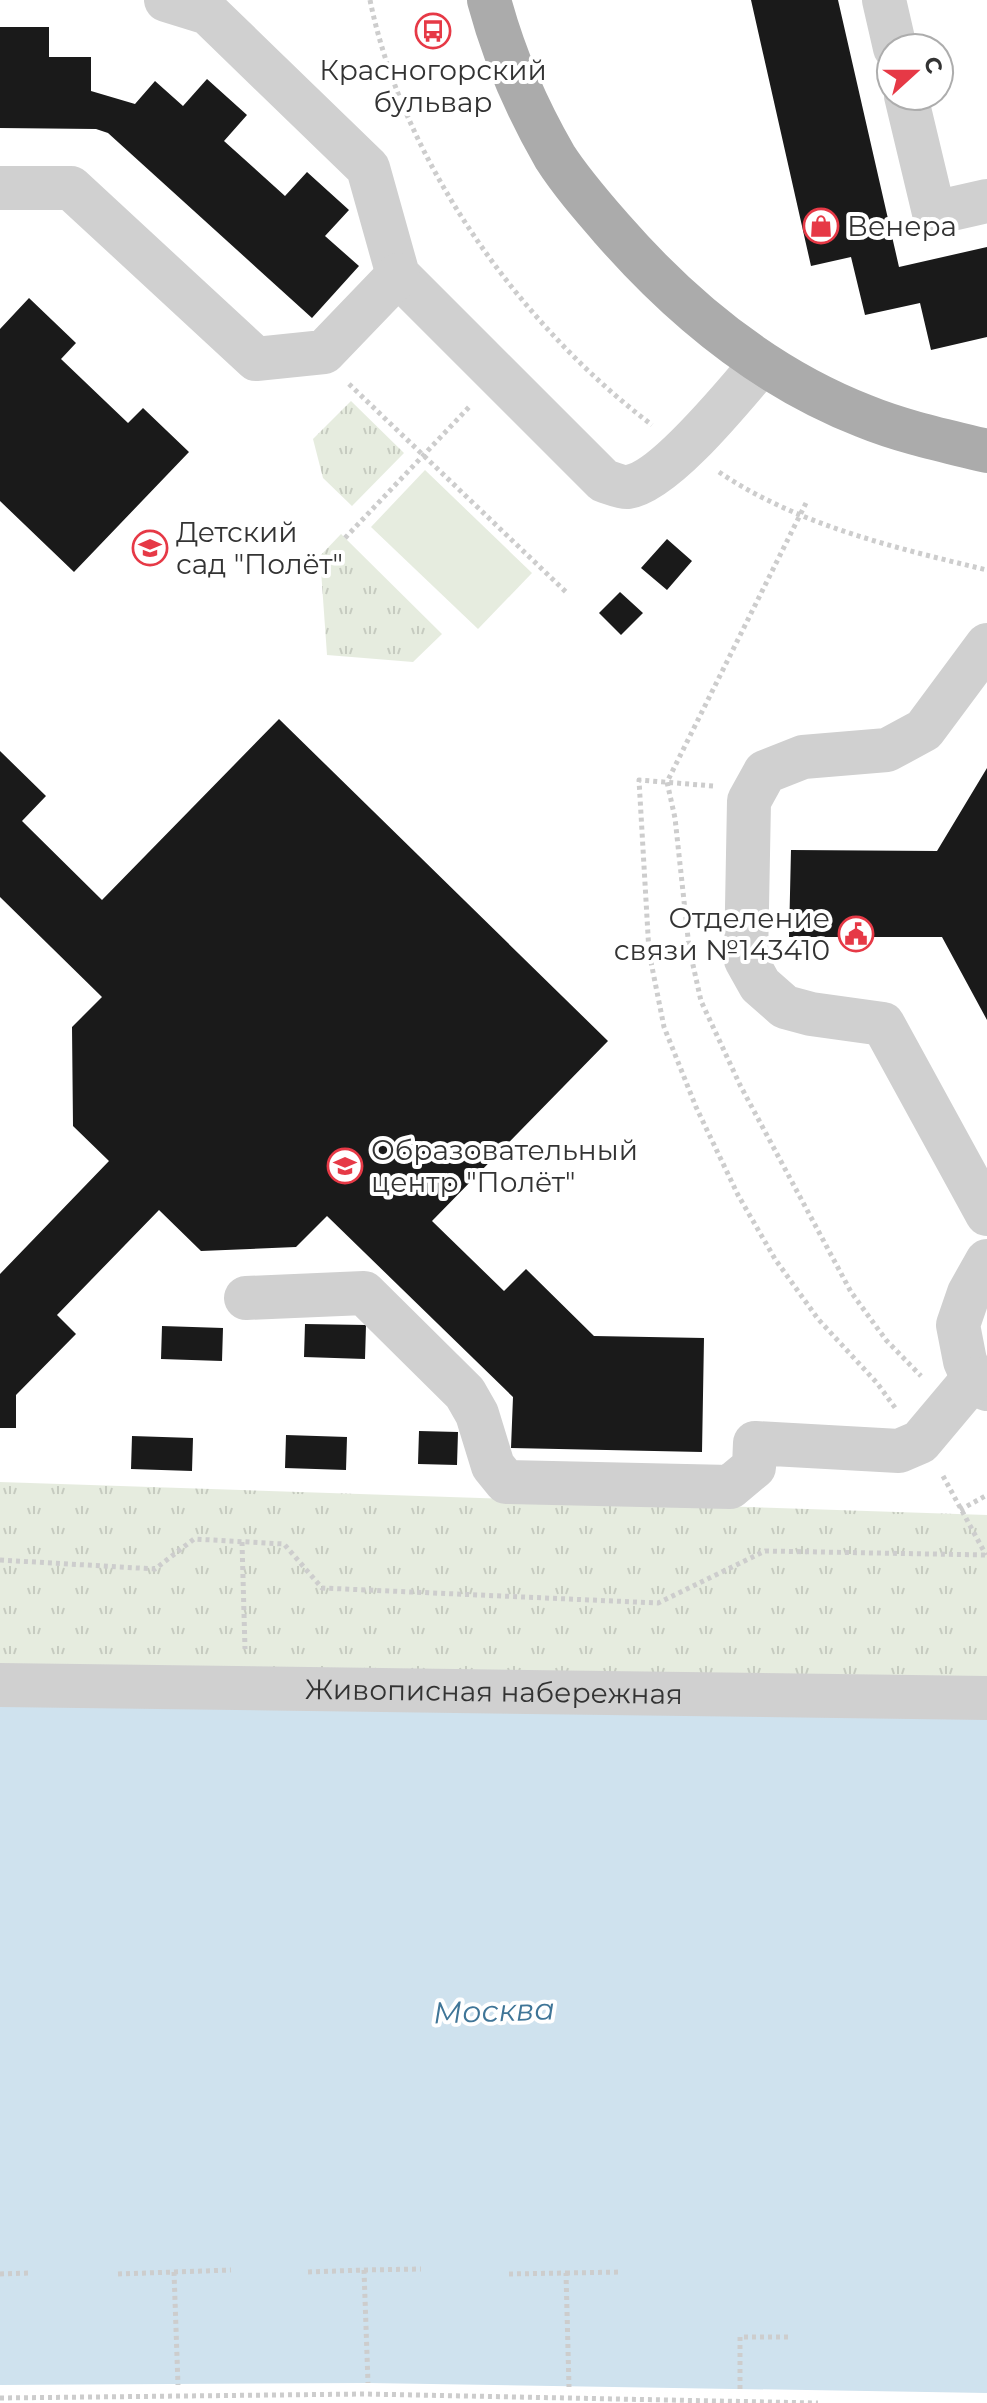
<svg xmlns="http://www.w3.org/2000/svg" width="987" height="2403" font-family="Montserrat,sans-serif">
<defs>
<pattern id="park-tufts" width="24" height="20" patternUnits="userSpaceOnUse" patternTransform="scale(2)"><rect width="24" height="20" fill="#e6ecdf"/><path d="M3 7l-1-3M5 7V3M7 7l1-3M15 17l-1-3M17 17v-4M19 17l1-3" fill="none" stroke="#c6cbc0"/></pattern>
</defs>
<rect width="100%" height="100%" fill="#fff"/>
<path fill="#e6ecdf" d="M425 470 532 573 478 629 371 527Z"/>
<path fill="url(#park-tufts)" d="M351 401 404 453 352 506 323 478 313 439Z
M341 534 442 634 413 662 327 655 320 556Z
M0 1482 987 1515V1716L0 1700Z"/>
<path fill="#cfe2ee" d="M0 1700 987 1716V2393L368 2383 0 2385Z"/>
<path fill="#1a1a1a" d="M751 0H838L899 267 987 247V337L931 350 920 303 865 315 851 257 811 266Z
M0 27H49V57H91V91L135 104 155 81 183 106 207 79 247 115 224 141 285 196 307 172 349 210 325 236 359 266 312 318 108 133 96 129 0 128Z
M29 298 76 343 61 359 128 423 143 408 189 452 74 572 0 501V329Z
M667 539 692 561 667 590 641 568Z
M620 592 643 613 621 635 599 613Z
M279 719 608 1041 432 1221 504 1291 526 1269 594 1336 704 1338 702 1452 511 1448 513 1397 327 1216 296 1247 201 1251 159 1210 57 1315 76 1334 16 1395V1428H0V1274L109 1161 73 1126 72 1027 102 997 0 897V751L46 796 22 821 102 900Z
M987 768V1020L942 937H789L791 850 937 851Z
M305 1324 366 1325 365 1359 304 1357Z
M162 1326 223 1328 222 1361 161 1359Z
M419 1431 458 1432 457 1465 418 1464Z
M286 1435 347 1437 346 1470 285 1468Z
M132 1436 193 1438 192 1471 131 1469Z"/>
<g fill="none" stroke-linecap="round" stroke-linejoin="round">
<path stroke="#cdcdcd" stroke-width="5" stroke-dasharray="4 4" stroke-linecap="butt" d="M370 0C403 162 521 326 652 425
M349 384 566 592
M719 472C797 525 896 548 987 570
M806 503 667 782 675 818 689 947 701 1001 740 1085 851 1292 886 1340 921 1376
M345 538 471 405
M713 786 639 780 649 952 664 1027 696 1107 738 1195 775 1259 818 1319 877 1383 896 1409
M943 1476 986 1555
M960 1510 987 1495
M242 1542 245 1649
M0 1560 155 1569 194 1539 284 1544 322 1588 658 1603 765 1551 986 1555
M364 2270 421 2269
M174 2272 231 2270
M308 2272 364 2270 368 2383
M566 2273 622 2272
M0 2274 30 2273
M118 2274 174 2272 178 2385
M509 2274 566 2273 569 2387
M740 2389V2337H788
M0 2398 365 2394 818 2403"/>
<g stroke="#d0d0d0" stroke-width="44">
<path d="M166 0 208 13 368 168 398 275 604 481C612 483 621 488 628 487 665 482 736 393 761 364"/>
<path d="M884 0 895 48"/>
<path d="M906 96 934 213 987 201"/>
<path d="M0 188H71L256 359 324 352 398 275"/>
<path d="M987 645 924 730 887 750 803 757 765 772 749 801 746 960 760 985 785 1007 811 1014 883 1024 987 1214"/>
<path d="M987 1261 969 1293 958 1325 965 1361 973 1379 987 1389"/>
<path d="M246 1298 364 1293 465 1393 477 1414 493 1466 506 1482 730 1487 754 1467 755 1443 899 1451 920 1442 973 1379"/>
<path id="s1" d="M0 1685 987 1698"/>
</g>
<path stroke="#ababab" stroke-width="44" d="M489 0C504 56 526 107 555 157 571 182 592 206 612 229 681 308 764 377 864 416 903 432 946 441 987 451"/>
</g>
<defs>
<g id="bus-ring" transform="scale(1.8)"><circle r="9.5" fill="#fff" stroke="#e63946" stroke-width="1.5"/><path d="M-5-6H5V4H4V6H2V4H-2V6H-4V4H-5ZM-3.5-4V0h7V-4ZM-3.5 1.2v1.5H-2V1.2ZM2 1.2v1.5H3.5V1.2Z" fill="#e63946"/></g>
<g id="shop-ring" transform="scale(1.8)"><circle r="9.5" fill="#fff" stroke="#e63946" stroke-width="1.5"/><path d="M-5-2.5h2.3a2.7 3.5 0 0 1 5.4 0H5L5.5 6h-11ZM-1.5-2.5h3a1.5 2.3 0 0 0-3 0Z" fill="#e63946"/></g>
<g id="school-ring" transform="scale(1.8)"><circle r="9.5" fill="#fff" stroke="#e63946" stroke-width="1.5"/><path d="M0-5L7-2L0 1L-7-2ZM-4 1L0 2.5L4 1V4Q0 6-4 4Z" fill="#e63946"/></g>
<g id="civic-ring" transform="scale(1.8)"><circle r="9.5" fill="#fff" stroke="#e63946" stroke-width="1.5"/><path d="M-.6-6.5H3V-4.5H.6V-3L4-1V1h2V6H-6V1h2V-1L-.6-3ZM-1.2 2.5V6h2.4V2.5Z" fill="#e63946"/></g>
</defs>
<g fill-rule="evenodd">
<use href="#bus-ring" x="433" y="31"/>
<use href="#shop-ring" x="821" y="226"/>
<use href="#school-ring" x="150" y="548"/>
<use href="#civic-ring" x="856" y="934"/>
<use href="#school-ring" x="345" y="1166"/>
</g>
<g text-anchor="middle" dominant-baseline="central" stroke-width="8" stroke-linejoin="round" paint-order="stroke">
<g font-size="28" fill="#333" stroke="#fff" text-anchor="start">
<text x="433" y="70" text-anchor="middle">Красногорский<tspan x="433" dy="32">бульвар</tspan></text>
<text x="847" y="226">Венера</text>
<text x="176" y="532">Детский<tspan x="176" dy="32">сад "Полёт"</tspan></text>
<text x="830" y="918" text-anchor="end">Отделение<tspan x="830" dy="32">связи №143410</tspan></text>
<text x="371" y="1150">Образовательный<tspan x="371" dy="32">центр "Полёт"</tspan></text>
</g>
<g font-size="28" fill="#333" stroke="#fff">
<text stroke="none"><textPath href="#s1" startOffset="494">Живописная набережная</textPath></text>
</g>
<g font-size="30" font-style="italic" fill="#3f7597" stroke="#fff">
<text transform="translate(494 2011) rotate(-2)">Москва</text>
</g>
</g>
<g transform="translate(915 72) rotate(69)"><circle r="38" fill="#ffffff" stroke="#adadad" stroke-width="2"/>
<path d="M0-6L14 30L0 20L-14 30Z" fill="#e63946"/>
<text y="-12" font-size="22" font-weight="bold" text-anchor="middle" fill="#333333">С</text>
</g>
</svg>
